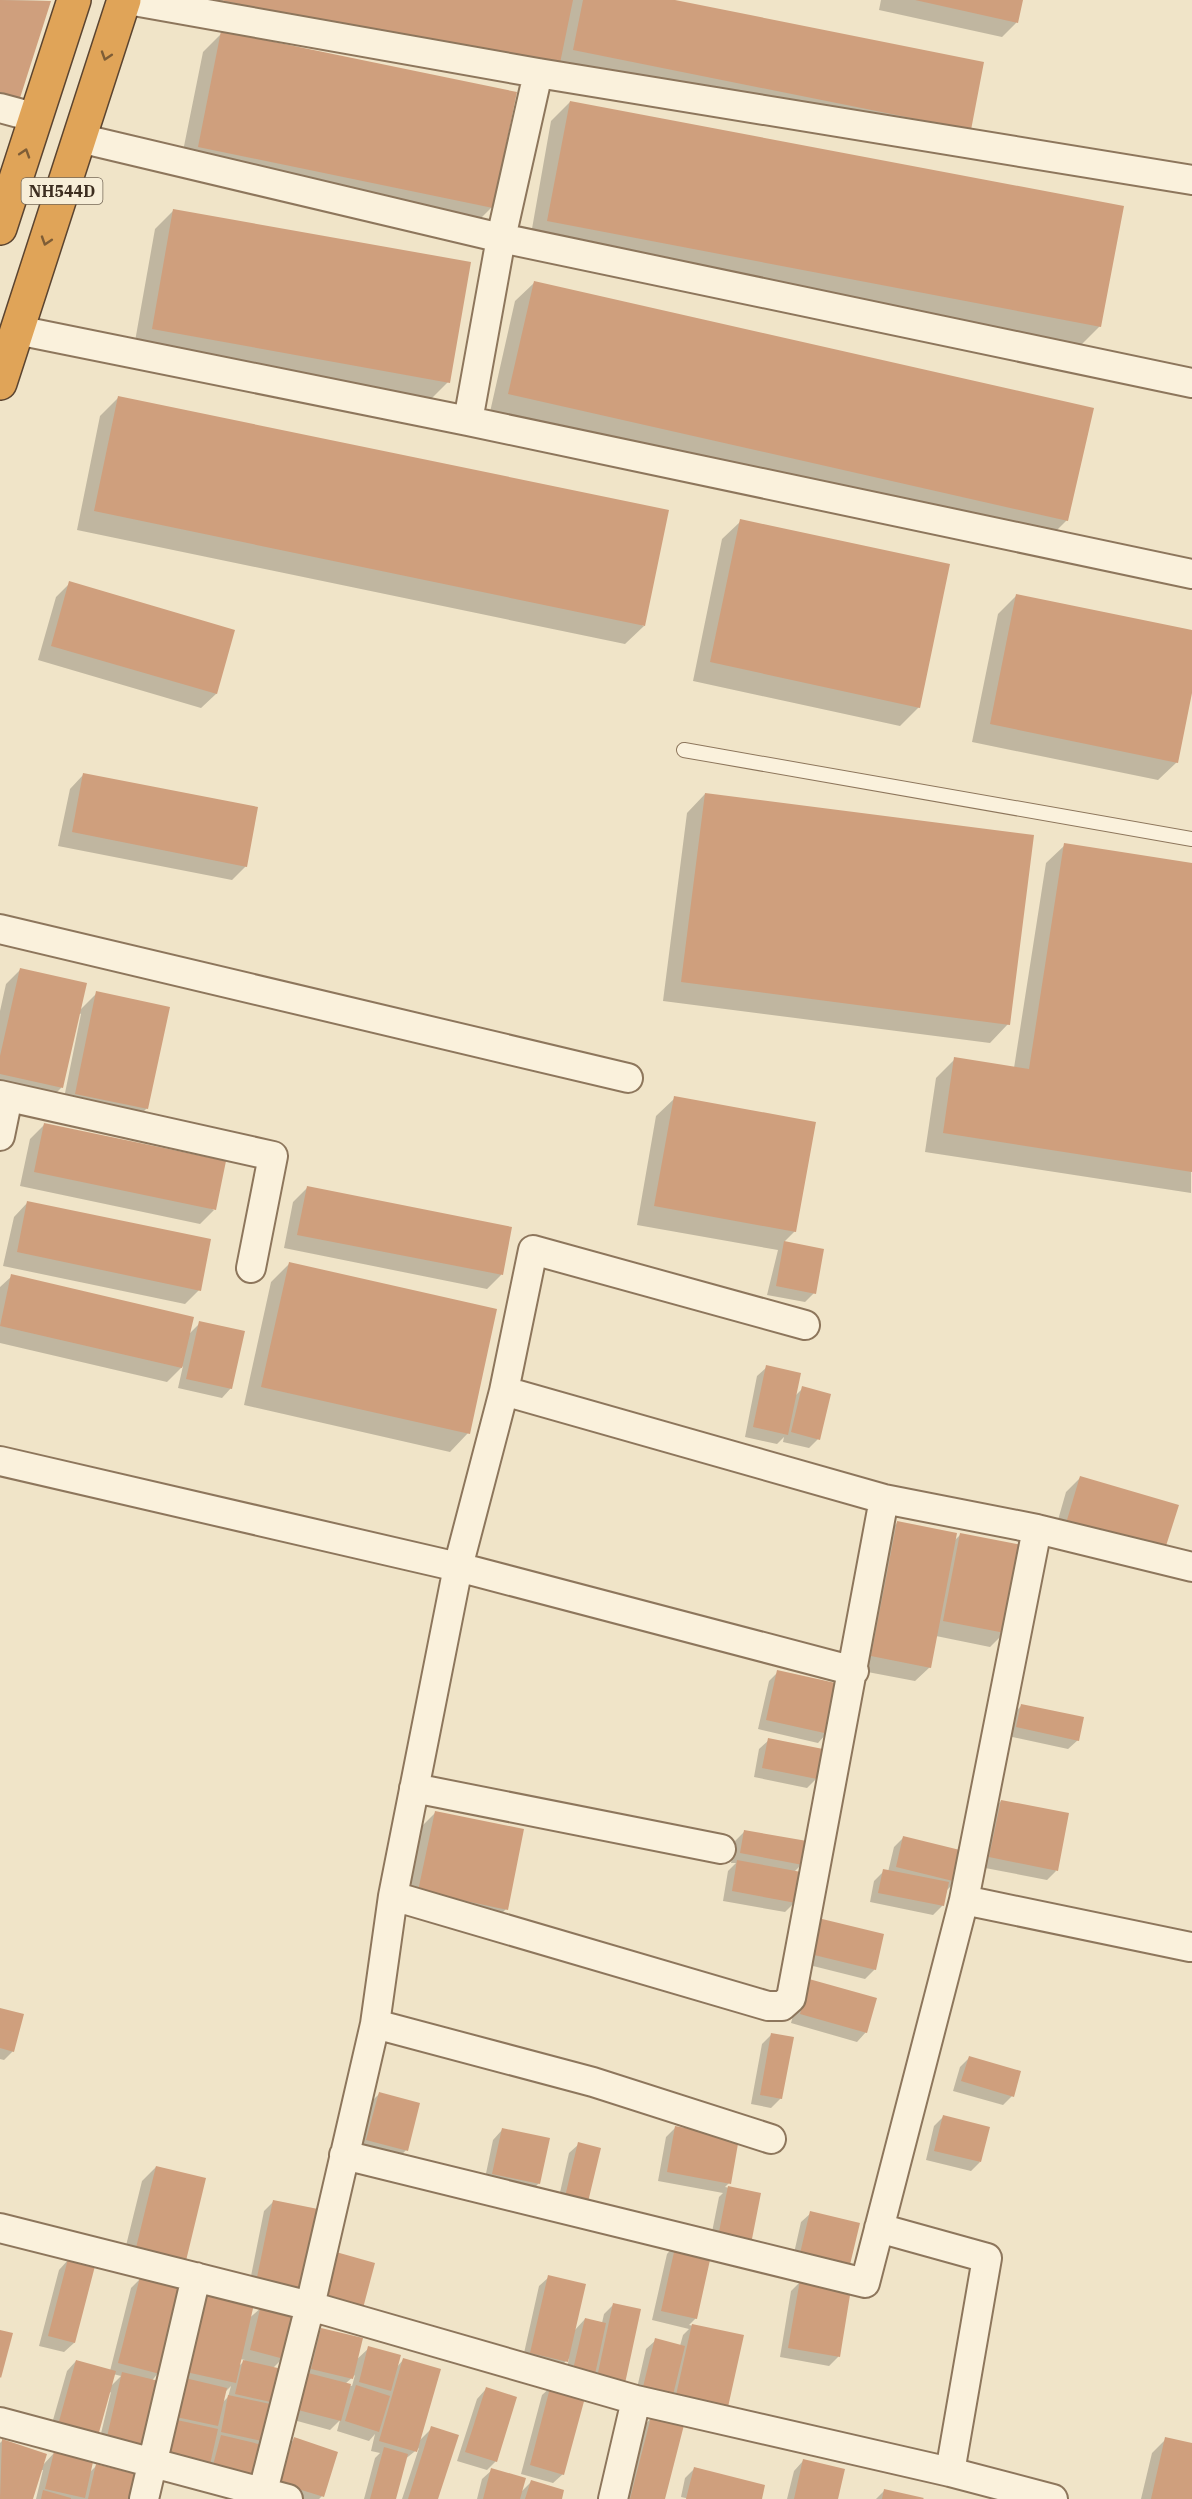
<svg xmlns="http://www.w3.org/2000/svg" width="1192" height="2499" font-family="'IBM Plex Serif',serif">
<rect width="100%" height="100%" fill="#f0e4c8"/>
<path fill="#0003" fill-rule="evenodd" d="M0 0 49 1 18 98 4 112 0 110Z
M210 0H223L221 9 224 10 226 0H667L983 63 951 148 206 20Z
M881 0H1021L1016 23 1002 37 879 10Z
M222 33 492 207 473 226 180 166 203 52Z
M570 102 1100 326 1081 345 530 240 551 121Z
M173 211 448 382 430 400 134 347 155 229Z
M534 283 1067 520 1048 539 490 412 515 301Z
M119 397 644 626 625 644 77 530 100 416Z
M741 521 919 707 900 726 693 681 722 539Z
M70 583 234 631 216 694 201 708 38 660 56 597Z
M1017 595 1192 631V686L1177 762 1158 780 972 742 998 614Z
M84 774 246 866 232 880 58 846 70 789Z
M705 794 1008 1024 990 1043 663 1001 687 813Z
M1065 845 1192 864 1191 1193 925 1152 936 1078 955 1059 1014 1068 1046 863Z
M20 970 79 1011 97 993 147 1108 133 1122 62 1108 81 1014 79 1013 61 1088 47 1102 0 1091V1011L6 984Z
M675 1098 795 1231 784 1242 823 1250 814 1293 805 1302 767 1295 778 1250 637 1225 656 1116Z
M44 1125 214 1210 200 1224 20 1186 30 1139Z
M307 1188 510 1228 501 1275 487 1289 284 1248 293 1202Z
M28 1202 199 1290 185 1304 3 1266 14 1217Z
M290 1263 468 1433 450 1452 244 1405 271 1282Z
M12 1276 189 1334 200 1323 231 1388 222 1398 178 1388 183 1366 167 1382 0 1343V1287Z
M767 1367 795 1396 803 1388 818 1439 809 1448 783 1442 784 1437 777 1444 745 1437 757 1376Z
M1080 1478 1164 1548 1054 1534 1066 1492Z
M897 1523 954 1541 960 1535 1004 1633 990 1647 936 1636 930 1667 915 1681 857 1670 883 1537Z
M778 1672 827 1733 818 1743 758 1729 769 1681Z
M1022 1705 1078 1740 1068 1749 1008 1736 1012 1715Z
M769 1740 816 1779 807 1788 754 1777 759 1749Z
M1001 1801 1056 1871 1047 1880 980 1867 992 1811Z
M435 1813 506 1909 492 1923 405 1905 421 1827Z
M744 1832 802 1864 794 1872 795 1902 785 1912 723 1901 728 1871 736 1863H731L735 1841Z
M903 1838 956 1881 947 1890 943 1905 933 1915 870 1902 874 1881 884 1871 888 1872 894 1847Z
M809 1930 875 1969 865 1979 801 1963Z
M800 1990 866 2032 857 2042 791 2023Z
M0 2010 13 2051 4 2060 0 2059Z
M772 2034 781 2098 771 2108 751 2104 762 2044Z
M969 2058 1012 2096 1003 2105 953 2091 960 2067Z
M379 2094 406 2150 397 2160 358 2149 370 2103Z
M943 2117 980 2162 971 2171 926 2160 934 2126Z
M675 2128 729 2183 725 2187 759 2194 709 2247 719 2197 723 2193 658 2181 666 2137Z
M502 2130 539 2183 529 2193 484 2183 493 2140Z
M579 2144 576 2215 556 2210 569 2153Z
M156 2167 158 2373 97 2450 111 2392 49 2434 67 2371 76 2361 110 2371 131 2288 143 2276 120 2270 142 2181ZM113 2374 121 2376 110 2387Z
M273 2202 290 2305 247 2296 264 2211Z
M811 2213 847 2272 790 2271 801 2222Z
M676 2244 696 2318 689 2325 742 2336 727 2406 634 2401 646 2349 656 2340 680 2346 683 2335 689 2329 652 2320 667 2254Z
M68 2260 74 2343 64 2352 39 2346 59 2270Z
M549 2277 574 2331 585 2319 602 2323 604 2314 613 2305 623 2387 564 2383 569 2358 557 2370 522 2362 539 2286Z
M800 2282 850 2290 838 2357 829 2366 780 2357 791 2291Z
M262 2307 283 2358 273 2368 281 2370 257 2480 160 2469 178 2381ZM240 2359 245 2360 238 2367ZM231 2386 228 2397 221 2404 225 2392Z
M321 2330 355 2361 369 2348 396 2368 403 2360 419 2441 432 2428 437 2499H402L419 2448 404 2460 394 2499H364L375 2458 380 2453 371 2451 375 2434 369 2441 337 2431 340 2420 330 2430 290 2419 312 2339ZM355 2375 352 2386 345 2384Z
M552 2386 563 2474 553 2483 521 2474 542 2395Z
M486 2389 496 2461 487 2470 457 2461 477 2399Z
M651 2418 664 2499H624L642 2428Z
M294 2439 322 2496 319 2499H293L271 2492 285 2449Z
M1166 2439 1192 2445V2499H1141L1152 2453Z
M2 2441 42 2466 54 2453 89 2473 96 2466 132 2499H36L43 2470H41L31 2499H0V2443Z
M803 2461 836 2499H787L794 2471Z
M695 2468 760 2499H690L681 2497 685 2478Z
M492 2470 520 2493 531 2482 560 2499H477L482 2479Z
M884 2491 919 2499H876Z"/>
<path fill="#cf9f7d" d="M0 0 51 1 20 98 0 92Z
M220 0H573L559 68Z
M583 0H675L984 62 971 130 573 50Z
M915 0H1023L1018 23Z
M221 31 517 92 493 208 198 147Z
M570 101 1124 206 1101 327 547 221Z
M173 209 471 262 450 383 152 329Z
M534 281 1094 408 1068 521 508 394Z
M118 396 669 510 645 626 94 511Z
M740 519 950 564 920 708 710 662Z
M69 581 235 630 217 694 51 646Z
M1016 594 1192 630V693L1178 763 990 724Z
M83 773 258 807 247 867 72 832Z
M705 793 1034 835 1010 1025 681 982Z
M1064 843 1192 863V1172L943 1133 954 1057 1029 1069Z
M20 968 87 983 63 1088 0 1074V1056Z
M96 991 170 1007 148 1109 75 1094Z
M674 1096 816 1122 796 1232 654 1206Z
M44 1123 226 1161 216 1210 34 1172Z
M307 1186 512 1227 503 1275 297 1235Z
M27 1201 211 1239 201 1291 17 1252Z
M784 1241 824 1249 816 1294 776 1286Z
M289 1262 497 1309 470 1434 261 1387Z
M11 1274 194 1317 182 1368 0 1326Z
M199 1321 245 1331 232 1389 186 1379Z
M766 1365 801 1373 788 1435 753 1427Z
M802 1386 831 1394 820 1440 791 1432Z
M1080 1476 1179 1505 1165 1549 1067 1520Z
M897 1521 957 1533 931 1668 871 1656Z
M960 1533 1022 1545 1005 1633 943 1621Z
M777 1670 840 1684 829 1734 766 1720Z
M1021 1704 1084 1717 1079 1741 1016 1727Z
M768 1738 823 1749 817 1779 762 1768Z
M1001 1800 1069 1813 1058 1871 989 1857Z
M435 1811 524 1829 508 1910 418 1891Z
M744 1830 807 1841 803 1865 740 1853Z
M903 1836 964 1851 957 1882 896 1867Z
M737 1860 801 1872 796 1903 732 1891Z
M883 1869 949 1882 944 1906 878 1893Z
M818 1918 884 1934 876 1970 810 1954Z
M809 1979 877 1998 867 2033 800 2014Z
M0 2008 24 2014 14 2052 0 2048Z
M771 2033 794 2037 782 2099 760 2095Z
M969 2056 1021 2071 1014 2097 961 2081Z
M379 2092 420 2103 408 2151 366 2140Z
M943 2115 990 2127 981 2162 934 2151Z
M675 2126 739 2138 731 2184 667 2172Z
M502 2128 550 2138 540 2184 492 2174Z
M578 2142 601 2148 587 2206 564 2201Z
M156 2166 206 2178 184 2269 134 2256Z
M728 2186 761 2193 751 2244 718 2237Z
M273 2200 318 2209 301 2296 255 2287Z
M810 2211 860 2223 848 2273 798 2262Z
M676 2243 712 2251 697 2319 661 2311Z
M336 2252 375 2263 362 2312 323 2302Z
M68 2259 95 2266 75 2343 48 2336Z
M548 2275 586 2284 568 2362 530 2353Z
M140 2277 181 2287 160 2374 118 2363Z
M800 2280 851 2289 840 2357 788 2348Z
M206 2292 254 2304 236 2383 186 2372Z
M613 2303 641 2309 624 2388 596 2382Z
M261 2305 295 2314 284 2359 250 2350Z
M585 2318 606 2323 594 2379 572 2374Z
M692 2324 744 2335 728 2407 676 2395Z
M321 2328 363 2338 353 2379 311 2369Z
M0 2330 13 2333 1 2378 0 2377Z
M655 2338 685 2346 672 2399 642 2391Z
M368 2346 401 2355 391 2391 359 2382Z
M403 2358 441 2369 417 2452 379 2441Z
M76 2360 116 2371 98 2436 58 2425Z
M243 2360 282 2369 275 2403 235 2394Z
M122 2372 159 2381 143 2450 106 2441Z
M308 2373 351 2384 341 2421 298 2410Z
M185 2378 227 2388 218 2426 176 2417Z
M551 2384 586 2394 564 2475 530 2465Z
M356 2385 390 2396 379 2432 345 2421Z
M486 2387 517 2397 497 2462 465 2452Z
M228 2395 275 2405 266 2442 221 2432Z
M651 2417 684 2425 665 2499H630Z
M177 2420 218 2429 209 2469 168 2460Z
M431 2426 459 2435 438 2499H408Z
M221 2435 267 2446 258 2480 212 2469Z
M294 2437 338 2452 324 2497 279 2483Z
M1165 2437 1192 2443V2499H1151Z
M2 2439 47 2454 33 2499H0Z
M384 2447 408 2454 396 2499H370Z
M54 2452 93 2462 85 2498 45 2489Z
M803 2459 845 2469 838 2499H794Z
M96 2464 139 2475 133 2499H88Z
M694 2467 765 2485 762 2499H686Z
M491 2468 526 2478 520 2499H483Z
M531 2480 564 2490 562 2499H525Z
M884 2489 924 2498 923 2499H882Z
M43 2490 71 2498V2499H41Z"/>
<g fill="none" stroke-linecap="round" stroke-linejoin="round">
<g stroke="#8d765c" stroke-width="16">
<path id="lane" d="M684 750 1192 839"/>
</g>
<g stroke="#8d765c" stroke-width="32">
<path id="street" d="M128 0 538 73 1192 180
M0 108 37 118
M79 138 501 238 1192 383
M17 330 468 421 1192 574
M468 421 501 238 538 73
M0 929 628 1078
M0 1095 273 1156 251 1268
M0 1136 8 1097
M504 1391 884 1499 1037 1529 1192 1567
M0 1461 458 1567 854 1671
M414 1788 721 1849
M393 1896 768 2006H782L791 1998 884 1499
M964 1900 1190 1947
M375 2024 593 2082 771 2139
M344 2155 865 2283 964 1900 1037 1529
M0 2228 310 2306 636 2400 950 2472 1053 2499
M879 2228 987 2258 950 2472
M0 2422 288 2499
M144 2499 196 2277
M261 2499 310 2306 375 2024 393 1896 458 1567 504 1391 533 1250 805 1325
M613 2499 636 2400"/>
</g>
<g stroke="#5b4430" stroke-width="36">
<path id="highway" d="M0 228 74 0
M0 383 124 0"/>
</g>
<use href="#lane" stroke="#faf1dc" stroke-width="14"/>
<use href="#street" stroke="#faf1dc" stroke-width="28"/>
<use href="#highway" stroke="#e0a458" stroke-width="33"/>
</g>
<defs><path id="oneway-chevron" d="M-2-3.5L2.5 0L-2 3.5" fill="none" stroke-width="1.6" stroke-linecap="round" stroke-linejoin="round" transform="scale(1.5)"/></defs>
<g stroke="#7e5d36">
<use href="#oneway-chevron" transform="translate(106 56) rotate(108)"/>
<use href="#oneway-chevron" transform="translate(25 153) rotate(-72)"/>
<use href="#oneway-chevron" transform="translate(46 241) rotate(108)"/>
</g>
<g text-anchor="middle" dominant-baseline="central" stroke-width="6" stroke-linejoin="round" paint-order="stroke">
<rect fill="#f7eed8" stroke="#756857" stroke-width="1.5" x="21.5" y="178" width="81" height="26" rx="4.5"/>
<g font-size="16" font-weight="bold" fill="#3d2e20">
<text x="62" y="191">NH544D</text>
</g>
</g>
</svg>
